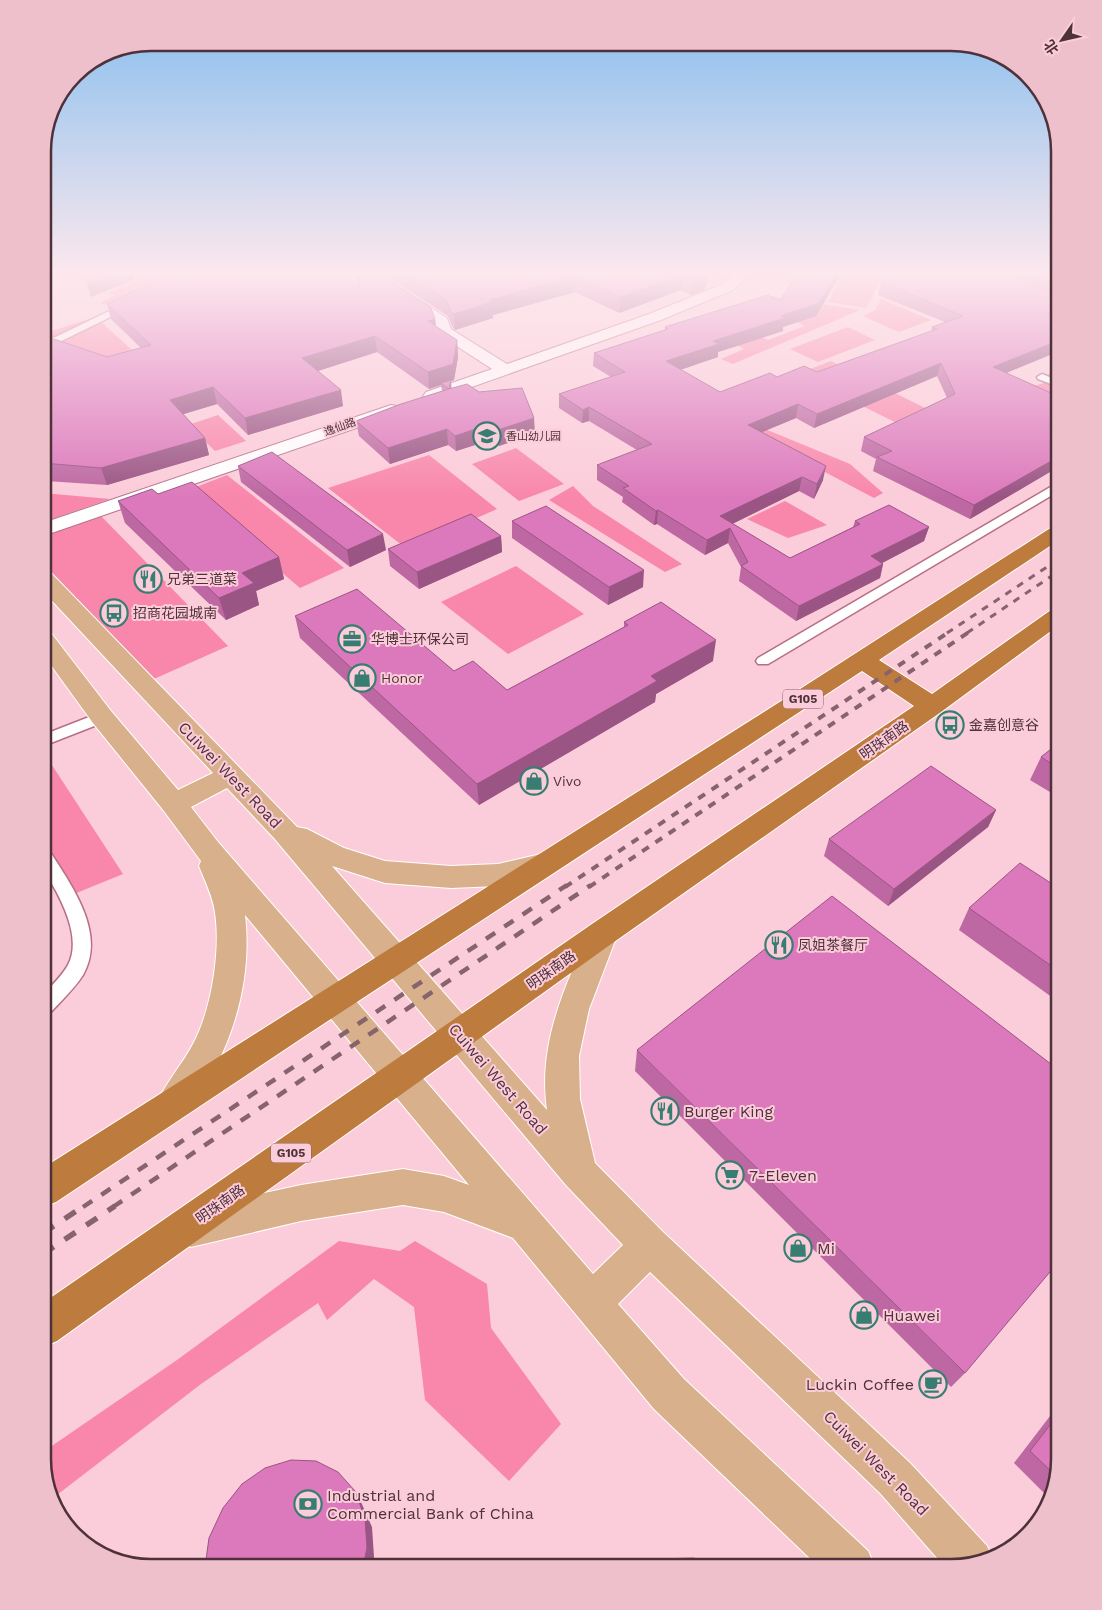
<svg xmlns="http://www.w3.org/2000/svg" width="1102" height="1610" font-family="'Work Sans','Noto Sans SC',sans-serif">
<rect width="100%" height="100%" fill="#fbccd9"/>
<path fill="#f887ab" d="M154 272H232L110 306 100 303 115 295 109 293Z
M845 272H885L866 308 828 302Z
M765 295 860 310 733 364 721 359 744 349 691 320 715 311 768 340 805 326 755 299Z
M881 299 931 320 899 332 863 316 875 310Z
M95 317 97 319 43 346V334Z
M100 321 142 359 43 388V350Z
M848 327 875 340 818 362 790 349Z
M1059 356V403L1023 389 1044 383Z
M831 361 933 412 905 427 797 374Z
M726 413 850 464 883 493 874 498 719 416Z
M218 415 246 441 215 451 188 425Z
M516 448 564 484 519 501 472 464Z
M429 455 497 509 407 549 328 488Z
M227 475 344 568 300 588 186 491Z
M573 486 593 506 682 564 665 572 549 500Z
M43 493 110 499 43 522Z
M785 501 827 525 788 538 747 519Z
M101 516 228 646 154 679 43 565V536Z
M516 566 584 614 508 654 441 602Z
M46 756 123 874 74 894 43 842V759Z
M339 1241 400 1251 415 1241 487 1284 491 1328 561 1424 509 1481 425 1400 414 1307 374 1279 327 1320 318 1303 201 1384 53 1498 43 1452 177 1360Z
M694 1557 700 1567H603V1562Z"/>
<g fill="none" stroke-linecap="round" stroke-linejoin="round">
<g stroke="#b67085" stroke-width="3">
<path id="lane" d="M128 302 133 305 131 307 43 350V343Z
M1042 374 1059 381V387L1038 379 1037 377Z
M1059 482V491L768 664H758L756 661 758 658Z
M102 712 107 713 109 717 107 721 43 746V735Z
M43 849 49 850C71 885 107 933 83 975 74 989 61 1001 50 1013L43 1015V995C51 986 62 976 68 965 80 942 67 912 56 891 47 875 41 868 43 849Z"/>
</g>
<g stroke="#b67085" stroke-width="2">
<path id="street" d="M359 272H376L447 318 451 329 507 364 649 314 723 284 736 272H752L733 290 661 320 432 401 426 400 423 396 426 392 492 369 438 334 434 323Z
M391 405 397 406 400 410 397 414 43 536V523Z"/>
</g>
<g stroke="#fff" stroke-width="2">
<path id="primary" d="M43 571 51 573 297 827 307 829 344 848 385 861 451 866 498 864 545 853 555 856 559 864 555 872 498 886 451 888 385 883 332 866 547 1110C540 1060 553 1017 572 971 579 955 585 939 592 924L603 921 614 924 618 933 589 1009 579 1056 580 1099 595 1163 663 1232 910 1463 987 1546 992 1557 945 1567 880 1493 650 1272 618 1304 684 1379 868 1551 875 1567H819L654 1409 513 1238 444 1212 403 1205 301 1221 191 1247 178 1241 172 1228 178 1215 191 1209 301 1185 403 1169 444 1176 469 1185 245 915C252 974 236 1036 204 1087 195 1101 191 1113 174 1119L162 1114 157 1103C166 1082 182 1065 193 1044 211 1011 221 951 215 913 213 897 205 881 199 866L201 861 164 811 93 723 43 654V631L51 633 111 711 178 790 213 773 43 591ZM227 788 274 838 566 1185 623 1245 593 1274 218 842 191 807Z"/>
</g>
<g stroke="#fff" stroke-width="2">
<path id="highway" d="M1059 525V540L879 660 932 694 1051 610 1059 608V625L941 712 614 942 57 1341 43 1347V1303L592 924 914 706 862 671 308 1034 56 1202 43 1207V1168L797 691 1052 527Z"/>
</g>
<use href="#lane" fill="#fff" fill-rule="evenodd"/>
<use href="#street" fill="#fff" fill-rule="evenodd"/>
<use href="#primary" fill="#d8b08b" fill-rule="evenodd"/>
<use href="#highway" fill="#be7b3e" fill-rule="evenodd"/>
<path stroke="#86636d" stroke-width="3" stroke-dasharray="7 7" stroke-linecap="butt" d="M947 633 1059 559
M967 633 1059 571"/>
<path stroke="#86636d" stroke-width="4" stroke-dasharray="8 8" stroke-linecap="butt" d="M565 887 949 632
M589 887 969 632"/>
<path stroke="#86636d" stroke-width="4.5" stroke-dasharray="11 11" stroke-linecap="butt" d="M83 1207 567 885
M113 1207 591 885"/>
<path stroke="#86636d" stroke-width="5.5" stroke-dasharray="13 13" stroke-linecap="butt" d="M43 1233 84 1206
M43 1254 115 1206"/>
</g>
<path fill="#bd68a2" d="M356 272H377L435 319 436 327 457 340 458 357 454 380 451 381V388L535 434 499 446 491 440 456 451 448 445 390 464 359 436 356 421 442 391 441 385 429 389 377 352 318 371 343 406 248 435 217 404 183 414 205 438 209 455 107 485 46 481 43 476V344L107 357 141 348 111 319 107 304 358 285Z
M380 272H710L709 276 704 290 691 295 681 290 619 313 575 292 493 315V318L455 330 453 328 448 316Z
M798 272H842L816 316 783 327V331L718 352V357L680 370 720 392 777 377 817 372 931 331 932 327 945 322 878 295 881 282 909 272H1060V351L1006 373 1060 397V466L970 519 873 471 876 459 861 451 864 437 947 398 937 376 814 428 796 418 761 432 823 480 814 499 799 491 732 524 790 558 853 527 855 521 929 527 924 541 882 563 883 564 880 578 796 621 739 581 741 567 728 543 705 555 657 524 654 525 622 502 623 497 597 480V465L637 450 589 421 582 423 559 408V394L611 377 593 366 594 353 665 330V327L780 301Z
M238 466 386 550 350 567 241 482Z
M158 494 279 557 284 579 256 591 259 605 226 620 125 523 118 501Z
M512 521 643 587 608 605 512 538Z
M501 536 502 552 419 589 390 566 388 549Z
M295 616 507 690 624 627V622L713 661 656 694 655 702 479 805 300 638Z
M1060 742V798L1030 780 1041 757Z
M996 810 988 827 888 906 824 856 829 839Z
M1060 889V1003L959 930 969 908Z
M637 1050 965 1373 951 1387 635 1071Z
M1060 1403V1459L1049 1498 1014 1463Z"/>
<path fill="#9a5584" d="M119 272H132L134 280 91 297 87 285Z
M706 272H710L709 276 704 290 691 295 692 280Z
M837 272H842L816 316 783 327V331L718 352V357L665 375 666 361 713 341 781 316Z
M683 275 681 290 619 313 620 297Z
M575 276V292L493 315V318L455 330 454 314 489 300Z
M435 319 437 335 428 321Z
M375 336 377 352 305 375 302 358Z
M457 340 458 357 454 380 451 381 452 395 449 389 441 383V385L429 389 428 372Z
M1060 340 1059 351 989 380 993 367Z
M941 363 937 376 814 428 817 414Z
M213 387 217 404 174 417 170 400Z
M341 390 343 406 248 435 245 418Z
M798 404 796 418 746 439 748 425Z
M589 407V421L582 423 583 410Z
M534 418 535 434 499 446 498 430Z
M490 424 491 440 456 451 455 436Z
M447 429 448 445 390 464 388 448Z
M205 438 209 455 107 485 101 468Z
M1060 456V466L970 519 974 505Z
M826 466 823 480 814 499 817 484Z
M802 477 799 491 718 531 720 516Z
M658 510 657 524 654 525 656 511Z
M929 527 924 541 867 571 871 556Z
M730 528 728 543 705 555 707 540Z
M383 534 386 550 350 567 347 550Z
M501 536 502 552 419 589 417 572Z
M279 557 284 579 256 591 259 605 226 620 219 598 242 573Z
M883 564 880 578 796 621 799 606Z
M644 570 643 587 608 605 609 587Z
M716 640 713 661 656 694 655 702 479 805 477 784 651 676Z
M996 810 988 827 888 906 894 889Z
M355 1491 361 1502 372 1527 374 1557 372 1567H363Z"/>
<path fill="#dc79bc" stroke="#9a5584" d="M86 272H119L87 285Z
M196 272H339L360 286 357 272H377L431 308 435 319 428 321 457 340 453 364 428 372 375 336 302 358 341 390 245 418 213 387 170 400 205 438 101 468 43 463V344L54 339 107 357 151 345 107 304 154 282Z
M402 272H706L705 274 692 280 683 275 620 297 575 276 489 300 492 302 454 314 451 312 447 301Z
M798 272H837L819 303 781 316 785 318 713 341 719 344 666 361 720 392 770 373 777 377 804 366 817 372 937 329 932 327 963 316 881 282 909 272H1002L1060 296V307L1054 309 1060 311V340L993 367 1060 397V456L974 505 877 457 892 451 864 437 955 394 941 363 817 414 798 404 748 425 826 466 817 484 802 477 720 516 790 558 860 524 855 521 889 505 929 527 871 556 883 564 799 606 741 566 748 562 730 528 707 540 658 510 656 511 623 488 629 486 597 465 652 444 589 407 583 410 559 394 625 372 594 353 668 329 665 327 768 295 780 301Z
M1024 272H1060V286Z
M451 380 449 389 467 384 479 392 522 388 534 418 498 430 490 424 455 436 447 429 388 448 356 421 401 404 449 389 441 383Z
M272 452 383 534 347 550 238 466Z
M192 482 279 557 242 573 254 583 219 598 118 501 152 489 158 494Z
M546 506 644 570 609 587 512 521Z
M471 514 501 536 417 572 388 549Z
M357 589 454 671 473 661 507 690 628 625 624 622 661 602 716 640 651 676 657 681 477 784 295 616Z
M1060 742V769L1041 757Z
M931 766 996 810 894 889 829 839Z
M1020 863 1060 889V972L969 908Z
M832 896 1060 1071V1260L965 1373 637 1050Z
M1060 1412V1459L1055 1475 1030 1451Z
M291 1460 316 1461 338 1472 355 1491 365 1518 367 1548 363 1567H205L209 1538 223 1508 242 1484 265 1468Z"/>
<linearGradient id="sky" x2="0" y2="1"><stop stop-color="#84bdee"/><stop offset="0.55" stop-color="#fde8ee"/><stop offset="1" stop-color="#fde8ee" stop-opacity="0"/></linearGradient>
<rect width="1102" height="497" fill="url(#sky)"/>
<defs>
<g id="school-ring" transform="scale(1.4375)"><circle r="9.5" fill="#fbccd9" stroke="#387d71" stroke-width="1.5"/><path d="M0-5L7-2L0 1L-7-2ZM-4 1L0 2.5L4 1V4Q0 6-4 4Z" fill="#387d71"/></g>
<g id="restaurant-ring" transform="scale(1.4375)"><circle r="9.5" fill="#fbccd9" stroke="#387d71" stroke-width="1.5"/><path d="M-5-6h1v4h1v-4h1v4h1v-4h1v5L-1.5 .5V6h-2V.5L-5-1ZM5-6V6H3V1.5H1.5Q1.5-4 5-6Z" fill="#387d71"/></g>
<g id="bus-ring" transform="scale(1.4375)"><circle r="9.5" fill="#fbccd9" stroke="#387d71" stroke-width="1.5"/><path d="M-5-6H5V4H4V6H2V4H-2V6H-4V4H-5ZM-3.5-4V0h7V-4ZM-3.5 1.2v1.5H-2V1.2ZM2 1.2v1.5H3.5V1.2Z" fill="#387d71"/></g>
<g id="office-ring" transform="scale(1.4375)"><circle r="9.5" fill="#fbccd9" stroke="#387d71" stroke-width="1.5"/><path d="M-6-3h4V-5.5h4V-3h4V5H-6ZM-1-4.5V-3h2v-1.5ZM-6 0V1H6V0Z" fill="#387d71"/></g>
<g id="shop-ring" transform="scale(1.4375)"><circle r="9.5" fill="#fbccd9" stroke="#387d71" stroke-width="1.5"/><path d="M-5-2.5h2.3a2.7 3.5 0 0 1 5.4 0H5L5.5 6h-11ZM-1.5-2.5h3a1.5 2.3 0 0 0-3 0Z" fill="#387d71"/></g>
<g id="supermarket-ring" transform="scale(1.4375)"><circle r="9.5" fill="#fbccd9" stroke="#387d71" stroke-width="1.5"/><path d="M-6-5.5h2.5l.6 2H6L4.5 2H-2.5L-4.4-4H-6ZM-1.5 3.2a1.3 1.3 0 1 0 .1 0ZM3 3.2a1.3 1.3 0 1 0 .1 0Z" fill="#387d71"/></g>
<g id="cafe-ring" transform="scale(1.4375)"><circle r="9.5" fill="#fbccd9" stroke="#387d71" stroke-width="1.5"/><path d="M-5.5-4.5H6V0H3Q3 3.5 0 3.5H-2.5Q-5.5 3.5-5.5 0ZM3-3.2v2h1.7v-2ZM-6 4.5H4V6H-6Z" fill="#387d71"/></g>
<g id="bank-ring" transform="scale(1.4375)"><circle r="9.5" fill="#fbccd9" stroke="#387d71" stroke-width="1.5"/><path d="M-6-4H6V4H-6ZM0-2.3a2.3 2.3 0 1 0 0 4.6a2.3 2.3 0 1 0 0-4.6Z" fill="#387d71"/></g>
</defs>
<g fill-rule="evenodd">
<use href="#school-ring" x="487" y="436"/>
<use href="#restaurant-ring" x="148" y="579"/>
<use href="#bus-ring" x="114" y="613"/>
<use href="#office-ring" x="352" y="639"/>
<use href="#shop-ring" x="362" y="678"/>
<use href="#bus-ring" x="950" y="725"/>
<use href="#shop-ring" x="534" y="781"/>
<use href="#restaurant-ring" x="779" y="945"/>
<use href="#restaurant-ring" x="665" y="1111"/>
<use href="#supermarket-ring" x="730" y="1175"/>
<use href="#shop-ring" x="798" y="1248"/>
<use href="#shop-ring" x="864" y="1315"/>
<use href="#cafe-ring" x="933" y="1384"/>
<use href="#bank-ring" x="308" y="1504"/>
</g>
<g text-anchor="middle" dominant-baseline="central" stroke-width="4" stroke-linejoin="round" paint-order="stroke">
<g font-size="11" fill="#4f313a" stroke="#fbccd9">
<text transform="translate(340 427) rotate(-19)">逸仙路</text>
</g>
<g font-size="11" fill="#4f313a" stroke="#fbccd9" text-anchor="start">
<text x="506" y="436">香山幼儿园</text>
</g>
<g fill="#fbccd9" stroke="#83606a" stroke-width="1">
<rect x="783" y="689.5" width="40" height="19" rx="4"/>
<rect x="271" y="1143.5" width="40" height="19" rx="4"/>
</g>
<g font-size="12" font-weight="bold" fill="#4f313a">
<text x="803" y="699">G105</text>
<text x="291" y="1153">G105</text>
</g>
<g font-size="14" fill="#4f313a" stroke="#fbccd9" text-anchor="start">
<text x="167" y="579">兄弟三道菜</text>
<text x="133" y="613">招商花园城南</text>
<text x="371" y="639">华博士环保公司</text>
<text x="381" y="678">Honor</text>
<text x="969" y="725">金嘉创意谷</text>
<text x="553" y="781">Vivo</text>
<text x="798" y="945">凤姐茶餐厅</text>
</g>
<g font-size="14" fill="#4f313a" stroke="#fbccd9">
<text transform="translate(884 740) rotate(-35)">明珠南路</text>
<text transform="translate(551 970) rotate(-35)">明珠南路</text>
<text transform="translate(220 1204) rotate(-35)">明珠南路</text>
</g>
<g font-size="16" fill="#4f313a" stroke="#fbccd9">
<text transform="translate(230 775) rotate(46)">Cuiwei West Road</text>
<text transform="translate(498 1079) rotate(49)">Cuiwei West Road</text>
<text transform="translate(876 1463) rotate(45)">Cuiwei West Road</text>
</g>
<g font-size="16" fill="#4f313a" stroke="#fbccd9" text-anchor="start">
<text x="684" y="1111">Burger King</text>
<text x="749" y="1175">7-Eleven</text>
<text x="817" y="1248">Mi</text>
<text x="883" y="1315">Huawei</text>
<text x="914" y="1384" text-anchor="end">Luckin Coffee</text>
<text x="327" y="1495">Industrial and<tspan x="327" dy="18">Commercial Bank of China</tspan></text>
</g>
</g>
<path d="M0 0H1102V1610H0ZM151 51H951A100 100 0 0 1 1051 151V1459A100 100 0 0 1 951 1559H151A100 100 0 0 1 51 1459V151A100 100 0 0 1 151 51Z" fill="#edc0cc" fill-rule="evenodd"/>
<path fill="none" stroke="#4f313a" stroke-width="2.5" d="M151 51H951A100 100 0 0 1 1051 151V1459A100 100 0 0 1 951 1559H151A100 100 0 0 1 51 1459V151A100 100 0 0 1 151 51Z"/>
<g transform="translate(1062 40) rotate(236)" stroke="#fbccd9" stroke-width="4" paint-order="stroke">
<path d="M0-4L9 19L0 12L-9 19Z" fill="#4f313a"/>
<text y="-8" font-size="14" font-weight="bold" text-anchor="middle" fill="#4f313a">北</text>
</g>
</svg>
